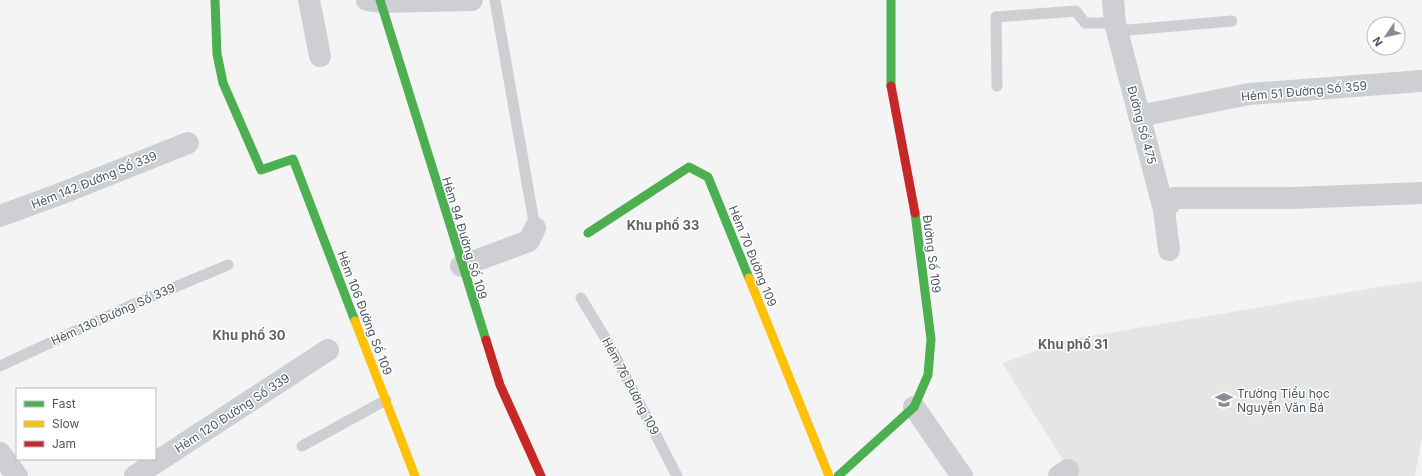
<svg xmlns="http://www.w3.org/2000/svg" width="1422" height="476" font-family="Inter,sans-serif">
<rect width="100%" height="100%" fill="#f4f4f4"/>
<path fill="#e6e5e6" d="M1422 281V437L1415 476H1073L1002 363 1066 340 1385 286Z"/>
<g fill="none" stroke-linecap="round" stroke-linejoin="round">
<path stroke="#cdcfd2" stroke-width="11" d="M495 0 535 228
M1117 31 1232 21
M997 86 996 17 1076 11 1085 23H1115
M581 298 609 344 677 476
M0 366 134 304 228 265
M302 446 386 400"/>
<path stroke="#cdcfd2" stroke-width="22" d="M309 0 320 56
M367 0 380 2 472 0
M1113 0 1115 23 1164 210 1169 250
M1139 116 1249 94 1422 81
M1164 210 1175 198H1292L1422 193
M0 216 60 194 188 143
M461 266 529 241 535 228
M914 407 962 476
M0 453 17 476
M135 476 328 350
M1059 476 1068 470"/>
<path stroke="#4caf50" stroke-width="9" d="M215 0 217 54 223 83 261 170 293 159 355 321
M380 0 486 340
M891 0V86
M588 233 689 167 708 177 749 278
M838 476 914 407 928 375 931 339 915 213"/>
<path stroke="#ffc107" stroke-width="9" d="M749 278 829 476
M355 321 415 476"/>
<path stroke="#c62828" stroke-width="9" d="M891 86 915 213
M486 340 500 385 541 476"/>
</g>
<defs>
<g id="school-bare" transform="scale(1.38)"><path d="M0-5L7-2L0 1L-7-2ZM-4 1L0 2.5L4 1V4Q0 6-4 4Z" fill="#868d94" stroke="#fff" stroke-width="2.5" paint-order="stroke"/></g>
</defs>
<g fill-rule="evenodd">
<use href="#school-bare" x="1224" y="400"/>
</g>
<g text-anchor="middle" dominant-baseline="central" stroke-width="3" stroke-linejoin="round" paint-order="stroke">
<g font-size="12" fill="#4a5660" stroke="#fff">
<text transform="translate(1304 91) rotate(-5)">Hẻm 51 Đường Số 359</text>
<text transform="translate(1142 125) rotate(75)">Đường Số 475</text>
<text transform="translate(94 180) rotate(-22)">Hẻm 142 Đường Số 339</text>
<text transform="translate(465 238) rotate(73)">Hẻm 94 Đường Số 109</text>
<text transform="translate(932 254) rotate(83)">Đường Số 109</text>
<text transform="translate(753 256) rotate(68)">Hẻm 70 Đường 109</text>
<text transform="translate(365 313) rotate(69)">Hẻm 106 Đường Số 109</text>
<text transform="translate(113 314) rotate(-24)">Hẻm 130 Đường Số 339</text>
<text transform="translate(631 386) rotate(62)">Hẻm 76 Đường 109</text>
<text transform="translate(232 413) rotate(-33)">Hẻm 120 Đường Số 339</text>
</g>
<g font-size="12" fill="#4a5660" stroke="#fff" text-anchor="start">
<text x="1237" y="393">Trường Tiểu học<tspan x="1237" dy="14">Nguyễn Văn Bá</tspan></text>
</g>
<g font-size="13" font-weight="bold" fill="#5f6367" stroke="#fff">
<text x="663" y="225">Khu phố 33</text>
<text x="249" y="335">Khu phố 30</text>
<text x="1073" y="344">Khu phố 31</text>
</g>
</g>
<rect x="16" y="388" width="140" height="72" fill="#ffffff" stroke="#b7bbbf"/>
<rect x="24" y="401" width="20" height="6" fill="#4caf50" stroke="#b7bbbf"/>
<text x="52" y="408" font-size="12" fill="#4a5660">Fast</text>
<rect x="24" y="421" width="20" height="6" fill="#ffc107" stroke="#b7bbbf"/>
<text x="52" y="428" font-size="12" fill="#4a5660">Slow</text>
<rect x="24" y="441" width="20" height="6" fill="#c62828" stroke="#b7bbbf"/>
<text x="52" y="448" font-size="12" fill="#4a5660">Jam</text>
<g transform="translate(1386 36) rotate(236)"><circle r="19" fill="#ffffff" stroke="#b7bbbf"/>
<path d="M0-3L7 15L0 10L-7 15Z" fill="#868d94"/>
<text y="-6" font-size="11" font-weight="bold" text-anchor="middle" fill="#4a5660">N</text>
</g>
</svg>
